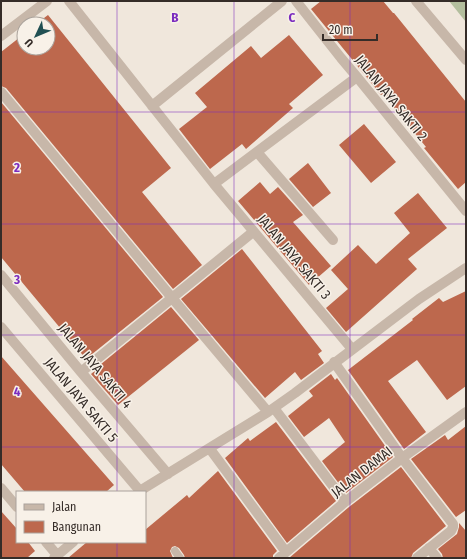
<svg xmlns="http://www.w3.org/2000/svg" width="467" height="559" font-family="'Fira Sans Condensed',sans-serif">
<rect width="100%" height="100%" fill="#f0e7dc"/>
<path fill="#b3be9d" d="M449 1H466V22Z"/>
<path fill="#bd684d" d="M321 1H383L393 13H394L466 102V182L458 189 424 148 426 147 383 94 381 95 311 9Z
M48 15 171 168 142 192 202 265 173 289 6 88 1 86V52L24 34V48H48V24H36Z
M289 35 323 75 289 104 293 108 246 149 242 144 210 169 179 129 207 107 195 93 251 46 261 58Z
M1 102 163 297 86 359 1 257Z
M364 124 396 162 371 183 339 145Z
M308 163 331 193 313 207 289 179Z
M260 182 270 194 278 187 303 215 293 222 331 266 309 285 238 201Z
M418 193 447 228 408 259 417 269 346 332 326 308 348 289 331 270 358 245 376 264 410 233 394 213Z
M242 249 322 351 318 354 324 363 301 380 295 372 265 398 181 299Z
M466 291V386L447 400 417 360 388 381 426 432 404 449 348 370 413 320 412 319 439 298 443 302Z
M171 307 199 340 118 405 91 374 96 370 95 369Z
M1 356 114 485 106 492H25L1 464Z
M331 374 335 380 337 378 393 457 346 493 322 461 345 442 329 418 304 437 288 416 313 396 309 391Z
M276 422 336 501 287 543 225 458 248 438 250 441Z
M466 426V510L456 517 411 459 445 435 448 440Z
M401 467 446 526 413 553 411 558H289L349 507Z
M218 471 277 551 273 555V558H185L184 555 179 548 175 546 172 547 170 551 173 558H68L87 542H145V530L187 495 189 498Z
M1 511 17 529V542H28L35 551 27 558H1Z
M459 523 466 531V558H443L442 554 438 549 457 534 459 527Z"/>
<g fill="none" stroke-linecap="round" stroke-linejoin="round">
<path stroke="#c7b7a9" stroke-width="8" d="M175 551 180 558"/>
<path stroke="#c7b7a9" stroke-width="10" d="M69 1 214 184 352 349
M296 1 341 58 357 77 466 211
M416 1 466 60
M1 36 47 1
M1 92 173 299 268 412
M152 106 282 1
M257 152 333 240
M214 184 357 77
M1 275 81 372 168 474
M1 327 140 491
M334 362 402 458 453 524V527L451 531 417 558
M81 372 253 232
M274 408 345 502
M210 449 286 552
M1 488 17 507
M138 492 268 412 295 393 419 299 466 268
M46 542 57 555
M429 548 437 558
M54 558 73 542
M279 558 345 502 402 458 466 412"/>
</g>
<path fill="none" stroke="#7b2cbf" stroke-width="1" stroke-opacity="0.55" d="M117 1V492M234 1V558M350 1V558M1 112H466M1 224H466M1 335H466M1 447H466M117 542V558"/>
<g text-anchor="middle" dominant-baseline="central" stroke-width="3" stroke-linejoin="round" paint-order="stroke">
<g font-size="14" fill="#352c28" stroke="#f8f1e8">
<text transform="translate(391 98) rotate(51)">JALAN JAYA SAKTI 2</text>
<text transform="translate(294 257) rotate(50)">JALAN JAYA SAKTI 3</text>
<text transform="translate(95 366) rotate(50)">JALAN JAYA SAKTI 4</text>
<text transform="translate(81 400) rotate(50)">JALAN JAYA SAKTI 5</text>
<text transform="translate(362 472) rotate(-38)">JALAN DAMAI</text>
</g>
</g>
<g font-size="13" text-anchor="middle" font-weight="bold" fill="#7b2cbf" stroke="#f8f1e8" stroke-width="3" stroke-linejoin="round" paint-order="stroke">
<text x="175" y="22">B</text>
<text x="292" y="22">C</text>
<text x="17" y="172">2</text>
<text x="17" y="284">3</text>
<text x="17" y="396">4</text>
</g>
<rect width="467" height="559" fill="none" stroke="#352c28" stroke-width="4"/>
<rect x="16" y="491" width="130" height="52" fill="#f8f1e8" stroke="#aaa29b"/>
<rect x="24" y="504" width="20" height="6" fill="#c7b7a9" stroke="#aaa29b"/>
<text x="52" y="511" font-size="12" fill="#352c28">Jalan</text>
<rect x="24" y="521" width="20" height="12" fill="#bd684d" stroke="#aaa29b"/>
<text x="52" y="531" font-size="12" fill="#352c28">Bangunan</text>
<g transform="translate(36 36) rotate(226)"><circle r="19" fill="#f8f1e8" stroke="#aaa29b"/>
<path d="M0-3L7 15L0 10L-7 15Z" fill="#215053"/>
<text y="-6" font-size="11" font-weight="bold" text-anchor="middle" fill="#352c28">U</text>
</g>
<path d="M323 34v6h54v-6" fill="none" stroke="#352c28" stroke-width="2"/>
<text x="329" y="34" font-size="12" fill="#352c28" stroke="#f8f1e8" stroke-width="3" paint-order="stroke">20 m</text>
</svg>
